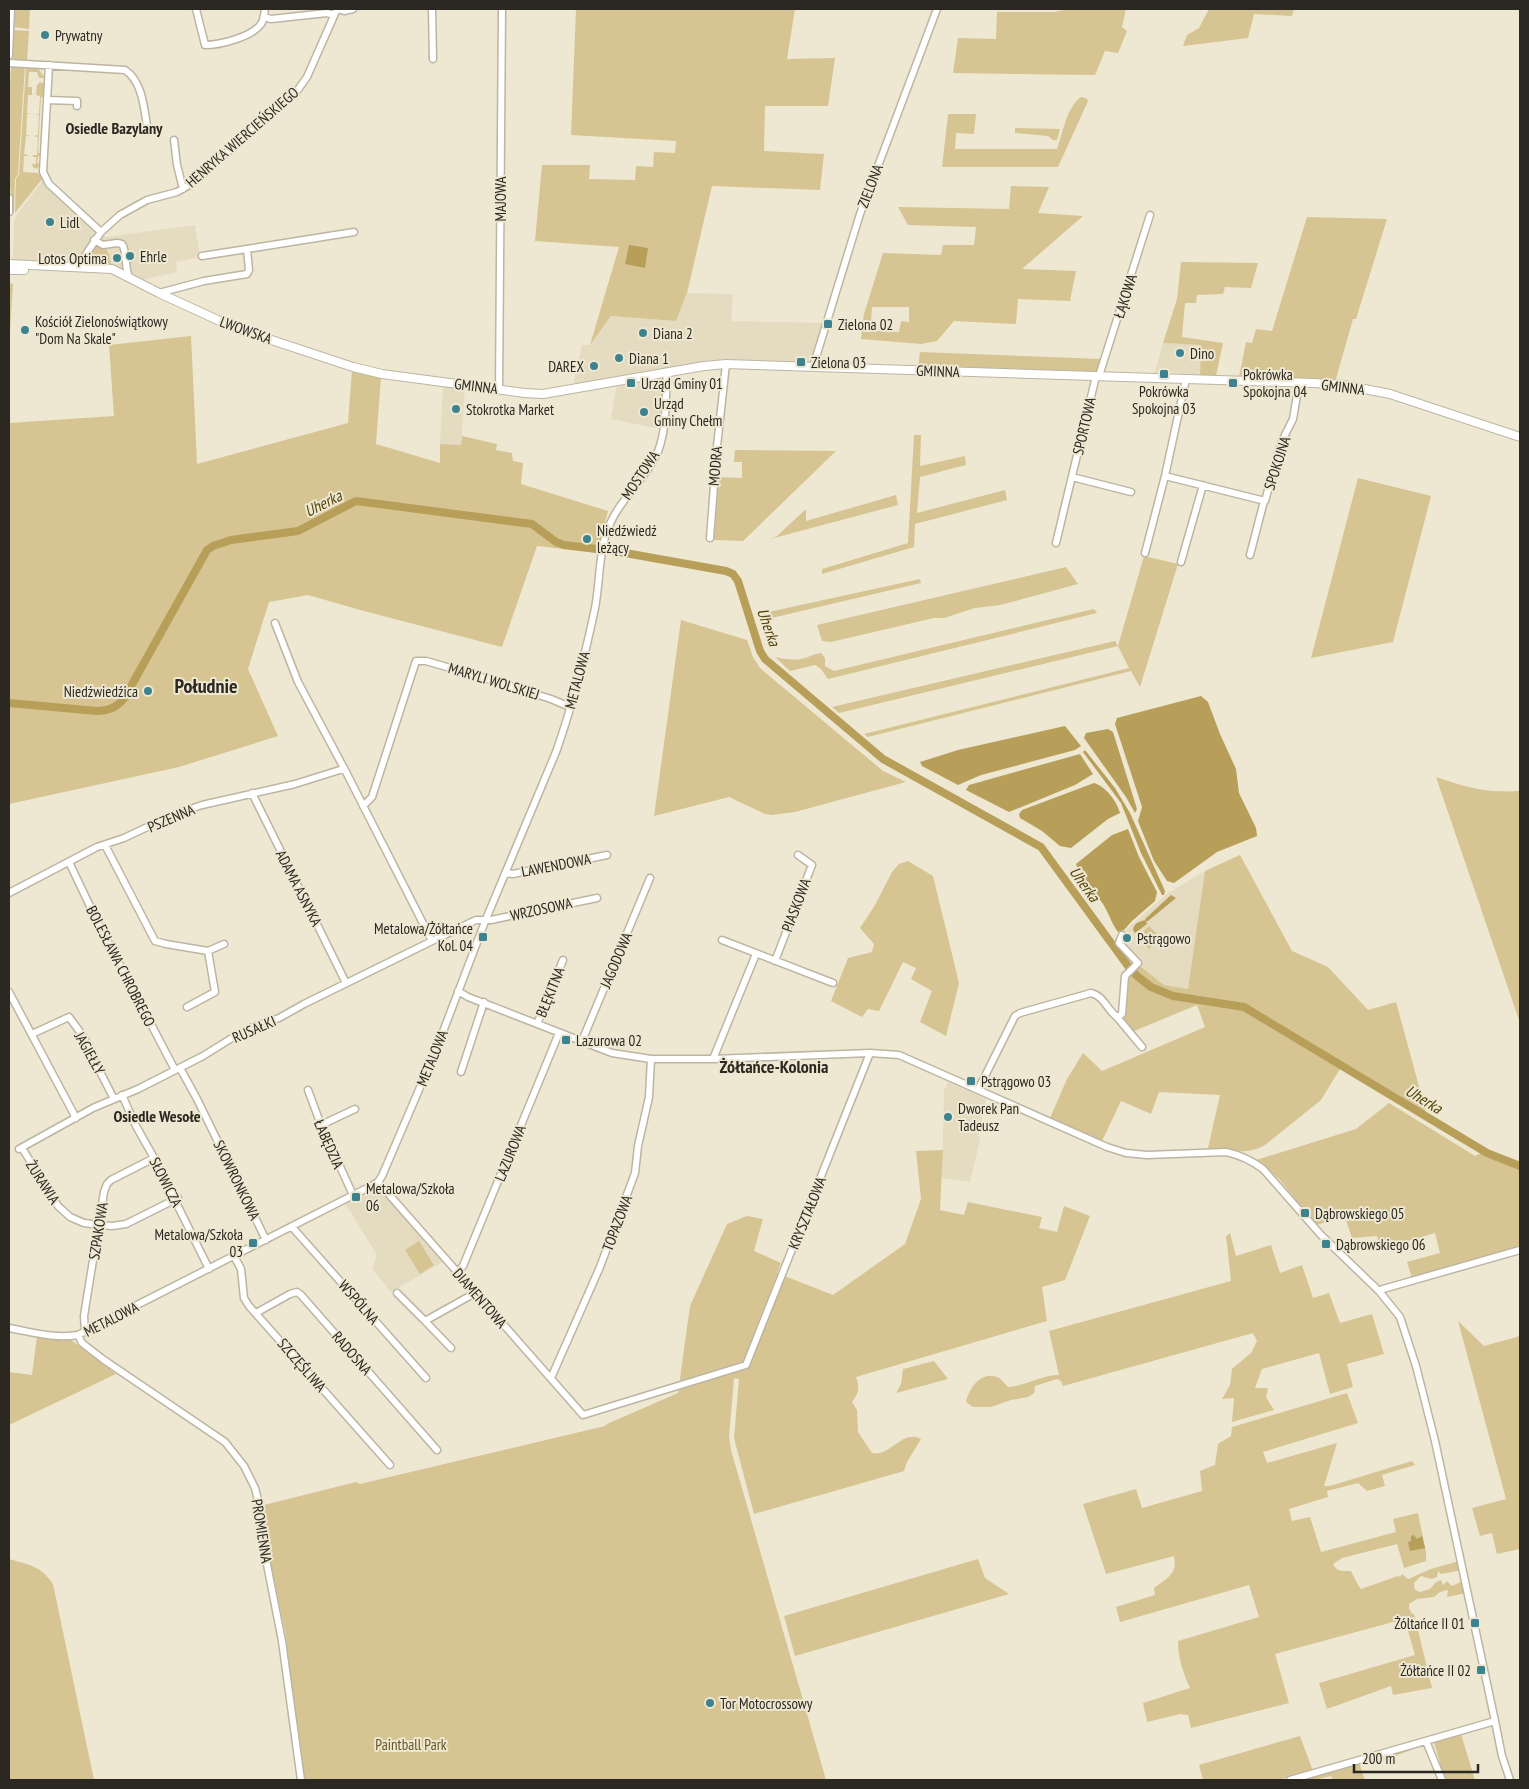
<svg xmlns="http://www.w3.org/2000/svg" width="1529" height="1789" font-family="'PT Sans Narrow',sans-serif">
<rect width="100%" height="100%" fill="#eee7d2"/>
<path fill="#e5dbc1" d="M44 179 106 237 195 225 200 257 176 262 177 272 142 280 124 269 106 264 63 265 23 263 13 258 14 222 17 214Z
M687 293 733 294 731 321 823 323 811 365 714 361 573 385 582 345H590L611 316 676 321Z
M1163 343 1201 345 1200 376 1170 372H1160L1154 375Z
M660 378 662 382 660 429 611 419 617 385Z
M443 386 465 387 461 445 440 444Z
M1205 871 1188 989 1164 985 1140 965 1135 970 1127 963 1113 941 1168 893Z
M948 1082 986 1099 978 1136 980 1140 970 1182 942 1178 944 1090Z
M379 1186 443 1262 391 1292 372 1269 377 1255 345 1203Z"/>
<path fill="#d6c592" d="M14 9H30L29 29 13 27Z
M576 9H795L787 59 835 58 828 106H765L764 151 824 154 820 190 712 186 687 293 676 321 611 316 590 345 619 247 535 241 542 165H590L589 179 635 180 636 166 653 167 654 152 675 153 676 141 571 135Z
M1068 9H1126L1122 27 1127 31 1118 53 1105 51 1095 75 953 73 958 38 996 39 997 12H1054Z
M1209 9H1294L1292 16 1254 14 1248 38 1183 46 1187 35 1199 28Z
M13 30 29 31 27 62 15 61 12 57Z
M25 65 18 174 15 179 14 214C9 206 13 194 9 185V102L11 69 12 66Z
M26 67H37L45 78H39L37 72H29L28 87H32V95H28L27 113 31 114H27L26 135 30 136H26L24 154 28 155V156H24L23 172 37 173 43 178 15 213 16 179 19 174Z
M40 82 45 84V97H41L38 153H41V156H38L37 162 40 165 37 169 33 167 32 164H36V157H33V155H37L38 137 34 136 38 135 39 115H35L39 114 40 96 36 95 37 85Z
M1081 97 1086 98 1088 101 1058 167H942L948 114H976L974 134 956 133 955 149H1057C1063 133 1066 108 1081 97Z
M1015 128 1060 129 1057 140H1053L1048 136 1015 133Z
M1011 186 1049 187 1038 213 1083 216 1022 269 1076 271 1070 301 1018 299 1016 324 954 321 937 341 921 344 861 339 862 330 899 332 901 321 909 322V307H872L871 321H863L864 314 883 253 941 255 943 245H974L976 227 908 225 898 207 1009 209Z
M1307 217 1387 219 1356 319H1353L1335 382 1239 377 1246 342 1252 343 1256 329 1272 331Z
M95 246C109 248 108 251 111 264L124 269 110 265V264L94 263 91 259V254Z
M1181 262 1258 263 1251 288 1225 287 1223 294 1197 295 1196 303H1185L1182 337 1223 343 1216 376H1200L1201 345 1163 343 1177 299Z
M9 283 13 284 9 348Z
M191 336 197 464 348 423 352 370 381 377 376 444 440 463V444L461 445 462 436 497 444 496 450 512 453 513 461 523 463 521 484 608 511 597 553 537 546 502 647 364 611 308 595 269 602 248 669 278 736 179 767 9 804V704L32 705 9 703V423L114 416 109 345Z
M920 352 1101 359 1096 373 918 369Z
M914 435H921L920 466 965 456 966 465 920 477 917 513 1005 490 1007 500 915 524 914 547 822 574V569L908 543Z
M735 450 836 451 743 541 714 540 719 477 742 478V462H734Z
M1358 478 1431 496 1393 642 1311 658Z
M896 495 898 505 770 539 777 536 806 509V521Z
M1144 556 1178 564 1140 687 1131 671 868 737 864 734 1129 668 1118 646 839 713 832 707 1115 641 1118 646Z
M1066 567 1078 584 1000 605 975 608 944 618H934L831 642 822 641 817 625Z
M920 579 921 583 763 620 764 613Z
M1094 609 1097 613 828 679 821 669 815 665 790 671 775 657C784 659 795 661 805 658 811 656 814 654 821 653L825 658V666L834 671Z
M681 620 747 640 753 657 760 668 883 771 906 782 795 812 772 815 765 814 729 797 654 816Z
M1436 777C1469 788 1485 793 1520 791V1023Z
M1240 855 1292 951 1328 967 1368 1010 1396 1002 1426 1112 1343 1064 1321 1100 1265 1145C1247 1155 1228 1151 1208 1148L1220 1095 1159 1092 1151 1114 1121 1101 1102 1141 1050 1118 1067 1079 1083 1053 1102 1071 1205 1027 1197 1005 1134 1031 1123 1018 1126 1014 1129 977 1139 965 1164 985 1188 989 1205 871Z
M908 861 933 876 959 983 946 1036 920 1022 932 991 911 979 916 968 903 962 879 1011 868 1009 862 1017 831 1001 848 958 872 952 874 944 860 928 875 905 892 872 899 864Z
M1149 926 1160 937 1149 949 1138 937Z
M1389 1103 1475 1156 1487 1150 1520 1162V1252L1413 1281 1407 1262 1440 1253 1435 1233 1380 1249 1377 1236 1352 1238 1345 1217 1316 1225 1279 1179 1256 1160 1356 1129Z
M943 1150 940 1210 964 1215 968 1202 1042 1217 1039 1228 1057 1232 1064 1206 1090 1216 1065 1280 1042 1287 1047 1321 856 1377C860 1387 859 1393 852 1402L857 1410 858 1432 872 1453C891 1457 902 1429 921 1439L907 1462 904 1471 754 1514 734 1438 739 1379 734 1378 729 1437 731 1450 826 1780H302L286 1636 264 1531V1505L356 1482 360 1484 605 1426 607 1424 678 1393 690 1306 727 1224 747 1216 763 1219 754 1251 781 1263 777 1273 833 1295 905 1244 921 1199 916 1151Z
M1230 1233 1236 1256 1271 1245 1280 1273 1302 1265 1313 1298 1329 1293 1340 1323 1372 1314 1384 1354 1347 1364 1353 1387 1330 1394 1319 1353 1262 1369 1255 1388H1268L1266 1397 1274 1410 1232 1422 1234 1398 1222 1399 1230 1385 1232 1369 1251 1353 1257 1341 1253 1333 1063 1386 1061 1381 1057 1379 1035 1386 1034 1393 1028 1397 1011 1400 991 1407H973L966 1402C969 1388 982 1369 999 1378 1002 1380 1005 1384 1008 1387 1026 1386 1041 1375 1059 1375L1049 1331 1231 1281 1226 1236Z
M419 1241 434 1265 420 1274 405 1250Z
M1458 1321 1484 1346 1520 1336V1549L1497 1554 1492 1533 1480 1536 1472 1508 1506 1499Z
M37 1336 71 1340 116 1374 9 1425V1372L32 1375Z
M934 1361 948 1379 896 1393 901 1384 903 1369Z
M1347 1393 1358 1423 1263 1452 1267 1463 1337 1443 1324 1486H1330L1412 1461 1415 1465 1382 1475 1385 1486 1367 1491 1358 1483 1327 1491 1328 1497 1289 1509 1292 1521 1310 1517 1321 1552 1396 1532 1393 1519 1418 1513 1426 1552V1561L1404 1568 1397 1544 1342 1558 1333 1564C1337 1572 1342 1571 1351 1571L1358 1585 1361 1589 1398 1576 1400 1577 1402 1574 1408 1579 1431 1569 1459 1561 1463 1570 1441 1574 1438 1571 1437 1577 1431 1579 1421 1576 1414 1583 1415 1590 1420 1592 1430 1589 1435 1583 1441 1580 1443 1585 1447 1581 1452 1586 1462 1581 1466 1593 1447 1597 1448 1590 1440 1592 1434 1597 1417 1599 1409 1604V1608L1412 1614H1414L1432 1688 1393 1695 1391 1686 1327 1709 1319 1683 1415 1655 1406 1624 1393 1622 1275 1654 1289 1703 1191 1728 1188 1715 1180 1714 1147 1722 1143 1703 1190 1688C1183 1672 1178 1659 1178 1641L1259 1617 1249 1585 1120 1622 1116 1607 1155 1595 1154 1588C1167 1578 1178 1574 1174 1556L1106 1574 1083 1504 1136 1489 1142 1508 1202 1491 1200 1471 1215 1465 1218 1444 1231 1436 1232 1427Z
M9 1559C29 1565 40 1565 53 1584L94 1780H9Z
M978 1559 985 1578 1009 1594 795 1656 784 1616Z
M1461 1734 1475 1780H1445L1434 1742Z
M1300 1736 1313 1771 1278 1780H1203L1199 1765Z
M1406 1748 1411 1750 1379 1762 1378 1757 1359 1763 1365 1780H1333L1331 1776 1314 1780H1295Z"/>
<path fill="#b79f59" d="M629 245 648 248 645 268 625 264Z
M1201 696 1208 702 1220 734 1236 769 1239 793 1256 828 1257 836 1217 852 1174 883 1167 881 1154 861 1138 821 1142 807 1115 724 1117 718Z
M1065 726 1081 746 1075 750 981 775 958 785 922 766 920 762 958 750Z
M1108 729 1113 732 1137 809 1135 813 1126 797 1084 738 1086 733Z
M1085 750 1115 788 1130 813 1165 891 1164 895H1162L1141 853 1121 803 1083 752Z
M1080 754 1093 774 1075 785 1009 812 966 790 969 785Z
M1094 783C1105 786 1117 801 1120 813L1108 819 1071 848 1060 846 1042 831 1020 818 1019 814 1022 810Z
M1128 829 1139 857 1157 892 1155 901 1132 921 1124 930 1118 932C1111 923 1109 913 1103 904 1094 890 1080 879 1076 864L1112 835Z
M1171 895 1176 898 1148 921H1146L1147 924 1135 933 1133 930C1134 922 1141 921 1146 920L1145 919Z
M1414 1535 1417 1539 1422 1536 1425 1548 1410 1551 1408 1542 1411 1541V1536Z"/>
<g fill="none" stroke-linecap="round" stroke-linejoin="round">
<path stroke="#b79f59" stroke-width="8" d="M9 703 97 711C109 711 118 707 125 697L207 550 213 546 231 540 298 531 356 501 532 524 556 542 564 545 614 551 726 571 733 574 738 581 760 651 765 659 883 759 1041 847 1128 966 1137 976 1151 987 1173 996 1244 1007 1487 1153 1520 1166"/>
<g stroke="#bcb5a2" stroke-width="9">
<path id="minor" d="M196 9 205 45C220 45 252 37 261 24 264 20 264 14 265 9
M338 9 344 11 353 9
M432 9 433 59
M264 17 271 19 327 13 334 15
M9 55 11 9
M9 63 125 70C142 81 144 107 147 126
M49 65 43 172 49 184 101 232
M47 100 77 101V106
M174 140 177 165 183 189
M9 198V212
M94 240 103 245 117 243 122 244C128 254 124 267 129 277
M88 255 90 263 98 267
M202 256 247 249
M73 267 80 263 101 232 120 215 147 200 177 192 191 184 297 91 307 77 337 9
M159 293 204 281 247 274 249 270 247 249 354 232
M813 367 860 214 937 9
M1099 376 1150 215
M499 389 502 9
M1165 476 1265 501 1281 443 1293 419 1299 383
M1072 477 1131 492
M710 538 717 446 726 364
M1056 543 1096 376
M1145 553 1165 476 1186 379
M1250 555 1264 501
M1181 562 1203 485
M275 623 298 682 346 772 432 941 476 920H491L597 898
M252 793 346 983
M363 806 372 797 416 661H426L478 676 551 699 570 707
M105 845 155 941 166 944 208 951 224 944
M69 862 97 921 175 1070
M505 873 513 874 607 855
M9 893 97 847 124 838 173 815 202 805 295 784 343 769
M722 940 833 983
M775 961 812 865 798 855
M458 991 468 997 612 1053 651 1059H713L870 1053 899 1055 1107 1147 1126 1153 1147 1155 1226 1152C1240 1155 1251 1160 1263 1169L1321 1235 1379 1291 1400 1317 1416 1366 1435 1441 1495 1721 1502 1756 1510 1780
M9 992 76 1118
M187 1007 215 992 208 951
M1117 1017 1142 1047
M537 1024 563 960
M32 1034 69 1017 83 1036 91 1050 93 1058 114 1099
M582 1041 650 878
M713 1059 756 954
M180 1068 197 1099 266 1240
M461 1072 484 1002
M308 1090 321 1125 353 1195
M978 1090 1015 1016 1020 1013 1091 993C1104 996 1107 1010 1117 1017L1122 1014 1125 976 1138 963 1119 943 1122 935
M122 1095 136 1126 154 1158 209 1269
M321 1125 355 1109
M22 1148 58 1206 70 1217 84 1223 99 1225 112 1226 126 1224 178 1198
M19 1149 93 1108 138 1089 203 1056 240 1033 253 1027 279 1018 304 1004 432 941
M378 1182 583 1415 746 1365 870 1053
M292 1227 426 1378
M234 1256 241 1269 244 1298 249 1306 390 1465
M458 1272 463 1266 559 1033
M1379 1291 1383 1289 1520 1250
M397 1293 425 1321 475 1293
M256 1313 290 1294 297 1292 301 1295 437 1450
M425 1321 451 1348
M9 1328C32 1332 55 1339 78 1335L371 1186 378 1182 382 1176 436 1050 486 919 556 752C572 707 584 659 594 613 600 587 598 559 606 534 616 503 640 485 655 458 668 433 665 399 667 372
M85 1332 84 1316 104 1192 107 1184 111 1180 154 1158
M78 1335 82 1343 104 1360 225 1442 244 1466 255 1488 259 1504 261 1534 282 1641 301 1780
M551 1378 600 1267 635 1173 638 1146 649 1097 651 1059
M1426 1741 1442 1780
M1290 1780 1495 1721"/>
</g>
<g stroke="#bcb5a2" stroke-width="10">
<path id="major" d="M9 264 112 269 159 293 235 328 353 367 382 374 525 393 543 394 704 366 726 364 1313 383 1344 385 1390 394 1520 437
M9 270H24"/>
</g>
<use href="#minor" stroke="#fff" stroke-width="6"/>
<use href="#major" stroke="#fff" stroke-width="8"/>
</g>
<g fill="#3d828f" stroke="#eee7d2" stroke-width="2">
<circle cx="45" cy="35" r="5"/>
<circle cx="50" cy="222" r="5"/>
<circle cx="130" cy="256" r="5"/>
<circle cx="117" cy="258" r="5"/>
<rect x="823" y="319" width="10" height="10" rx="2.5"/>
<circle cx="25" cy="330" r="5"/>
<circle cx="643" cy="333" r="5"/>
<circle cx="1180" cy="353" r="5"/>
<circle cx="619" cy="358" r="5"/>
<rect x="796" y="357" width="10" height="10" rx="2.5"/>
<circle cx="594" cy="366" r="5"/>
<rect x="1159" y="369" width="10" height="10" rx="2.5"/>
<rect x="626" y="378" width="10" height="10" rx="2.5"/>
<rect x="1228" y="378" width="10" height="10" rx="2.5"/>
<circle cx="456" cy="409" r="5"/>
<circle cx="644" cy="412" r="5"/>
<circle cx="587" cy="539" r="5"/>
<circle cx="148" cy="691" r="5"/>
<rect x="478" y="932" width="10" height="10" rx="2.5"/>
<circle cx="1127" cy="938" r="5"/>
<rect x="561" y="1035" width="10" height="10" rx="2.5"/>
<rect x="966" y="1076" width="10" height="10" rx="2.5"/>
<circle cx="948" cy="1117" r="5"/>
<rect x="351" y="1192" width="10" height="10" rx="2.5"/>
<rect x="1300" y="1208" width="10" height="10" rx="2.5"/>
<rect x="248" y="1238" width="10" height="10" rx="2.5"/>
<rect x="1321" y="1239" width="10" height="10" rx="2.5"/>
<rect x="1470" y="1618" width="10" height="10" rx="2.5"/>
<rect x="1476" y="1665" width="10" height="10" rx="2.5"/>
<circle cx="710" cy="1703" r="5"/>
</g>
<g text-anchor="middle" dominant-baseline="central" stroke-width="4" stroke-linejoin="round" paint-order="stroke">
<g font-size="15" fill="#2a2820" stroke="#eee7d2" text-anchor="start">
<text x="55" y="35">Prywatny</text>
<text x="60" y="222">Lidl</text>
<text x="140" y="256">Ehrle</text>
<text x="107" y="258" text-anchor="end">Lotos Optima</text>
<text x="35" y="321">Kościół Zielonoświątkowy<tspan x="35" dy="17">"Dom Na Skale"</tspan></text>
<text x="838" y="324">Zielona 02</text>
<text x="653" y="333">Diana 2</text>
<text x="1190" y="353">Dino</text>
<text x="629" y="358">Diana 1</text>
<text x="811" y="362">Zielona 03</text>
<text x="584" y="366" text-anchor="end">DAREX</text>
<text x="1243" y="374">Pokrówka<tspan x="1243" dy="17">Spokojna 04</tspan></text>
<text x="641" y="383">Urząd Gminy 01</text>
<text x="1164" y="391" text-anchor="middle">Pokrówka<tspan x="1164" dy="17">Spokojna 03</tspan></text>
<text x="654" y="403">Urząd<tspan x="654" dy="17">Gminy Chełm</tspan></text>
<text x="466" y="409">Stokrotka Market</text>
<text x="597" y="530">Niedźwiedź<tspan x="597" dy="17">leżący</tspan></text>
<text x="138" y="691" text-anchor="end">Niedźwiedźica</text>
<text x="473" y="928" text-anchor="end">Metalowa/Żółtańce<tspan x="473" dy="17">Kol. 04</tspan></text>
<text x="1137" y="938">Pstrągowo</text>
<text x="576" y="1040">Lazurowa 02</text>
<text x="981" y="1081">Pstrągowo 03</text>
<text x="958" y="1108">Dworek Pan<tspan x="958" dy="17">Tadeusz</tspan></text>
<text x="366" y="1188">Metalowa/Szkoła<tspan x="366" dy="17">06</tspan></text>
<text x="1315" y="1213">Dąbrowskiego 05</text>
<text x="243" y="1234" text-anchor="end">Metalowa/Szkoła<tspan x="243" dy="17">03</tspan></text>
<text x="1336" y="1244">Dąbrowskiego 06</text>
<text x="1465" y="1623" text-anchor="end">Żóltańce II 01</text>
<text x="1471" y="1670" text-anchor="end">Żółtańce II 02</text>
<text x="720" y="1703">Tor Motocrossowy</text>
</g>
<g font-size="15" fill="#2a2820" stroke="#eee7d2">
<text transform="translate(242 137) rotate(-41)">HENRYKA WIERCIEŃSKIEGO</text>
<text transform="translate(870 186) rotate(-69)">ZIELONA</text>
<text transform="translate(500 199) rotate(-90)">MAJOWA</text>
<text transform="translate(1125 296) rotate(-72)">ŁĄKOWA</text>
<text transform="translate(246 330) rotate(20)">LWOWSKA</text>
<text transform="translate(938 371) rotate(2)">GMINNA</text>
<text transform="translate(476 386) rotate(7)">GMINNA</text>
<text transform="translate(1343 387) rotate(7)">GMINNA</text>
<text transform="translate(1084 426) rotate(-77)">SPORTOWA</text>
<text transform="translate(1277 463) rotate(-72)">SPOKOJNA</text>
<text transform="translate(715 466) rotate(-85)">MODRA</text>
<text transform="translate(640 475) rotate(-56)">MOSTOWA</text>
<text transform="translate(577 680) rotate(-75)">METALOWA</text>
<text transform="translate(494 681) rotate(17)">MARYLI WOLSKIEJ</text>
<text transform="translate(171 818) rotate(-23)">PSZENNA</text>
<text transform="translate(556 865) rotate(-11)">LAWENDOWA</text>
<text transform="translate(299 888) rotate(63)">ADAMA ASNYKA</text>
<text transform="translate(796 905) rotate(-69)">PIASKOWA</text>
<text transform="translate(541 909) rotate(-12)">WRZOSOWA</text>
<text transform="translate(616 960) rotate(-67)">JAGODOWA</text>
<text transform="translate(121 966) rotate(63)">BOLESŁAWA CHROBREGO</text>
<text transform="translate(550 992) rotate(-68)">BŁĘKITNA</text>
<text transform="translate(254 1029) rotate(-24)">RUSAŁKI</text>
<text transform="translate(90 1053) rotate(61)">JAGIEŁŁY</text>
<text transform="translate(432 1058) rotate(-68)">METALOWA</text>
<text transform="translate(329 1144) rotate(66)">ŁABĘDZIA</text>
<text transform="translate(510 1153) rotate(-68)">LAZUROWA</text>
<text transform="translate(237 1180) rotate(64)">SKOWRONKOWA</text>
<text transform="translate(43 1182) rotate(57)">ŻURAWIA</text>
<text transform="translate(166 1182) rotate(63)">SŁOWICZA</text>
<text transform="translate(807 1213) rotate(-68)">KRYSZTAŁOWA</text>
<text transform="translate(617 1223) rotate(-69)">TOPAZOWA</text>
<text transform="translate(98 1231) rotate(-81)">SZPAKOWA</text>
<text transform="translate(480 1298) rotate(49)">DIAMENTOWA</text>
<text transform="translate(359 1302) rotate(49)">WSPÓLNA</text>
<text transform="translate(111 1319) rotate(-27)">METALOWA</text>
<text transform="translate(352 1353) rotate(49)">RADOSNA</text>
<text transform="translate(302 1365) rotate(49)">SZCZĘŚLIWA</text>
<text transform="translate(262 1531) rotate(81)">PROMIENNA</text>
</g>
<g font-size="15" fill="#665520" stroke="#eee7d2">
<text x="411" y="1744">Paintball Park</text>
</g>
<g font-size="16" font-weight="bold" fill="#2a2820" stroke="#eee7d2">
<text x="114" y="128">Osiedle Bazylany</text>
<text x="157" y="1116">Osiedle Wesołe</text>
</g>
<g font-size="16" font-style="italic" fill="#534309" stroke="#eee7d2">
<text transform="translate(323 503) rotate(-27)">Uherka</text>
<text transform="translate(769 627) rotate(70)">Uherka</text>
<text transform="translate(1085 884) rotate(54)">Uherka</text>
<text transform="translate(1424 1099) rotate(31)">Uherka</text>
</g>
<g font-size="18" font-weight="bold" fill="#2a2820" stroke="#eee7d2">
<text x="774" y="1066">Żółtańce-Kolonia</text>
</g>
<g font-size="20" font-weight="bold" fill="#2a2820" stroke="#eee7d2">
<text x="206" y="686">Południe</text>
</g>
</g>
<rect width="1529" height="1789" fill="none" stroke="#2a2820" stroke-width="20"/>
<path d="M1354 1764v8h124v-8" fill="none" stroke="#2a2820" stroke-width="2.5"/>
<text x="1362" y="1764" font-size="15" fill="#2a2820" stroke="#eee7d2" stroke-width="4" paint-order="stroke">200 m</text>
</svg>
